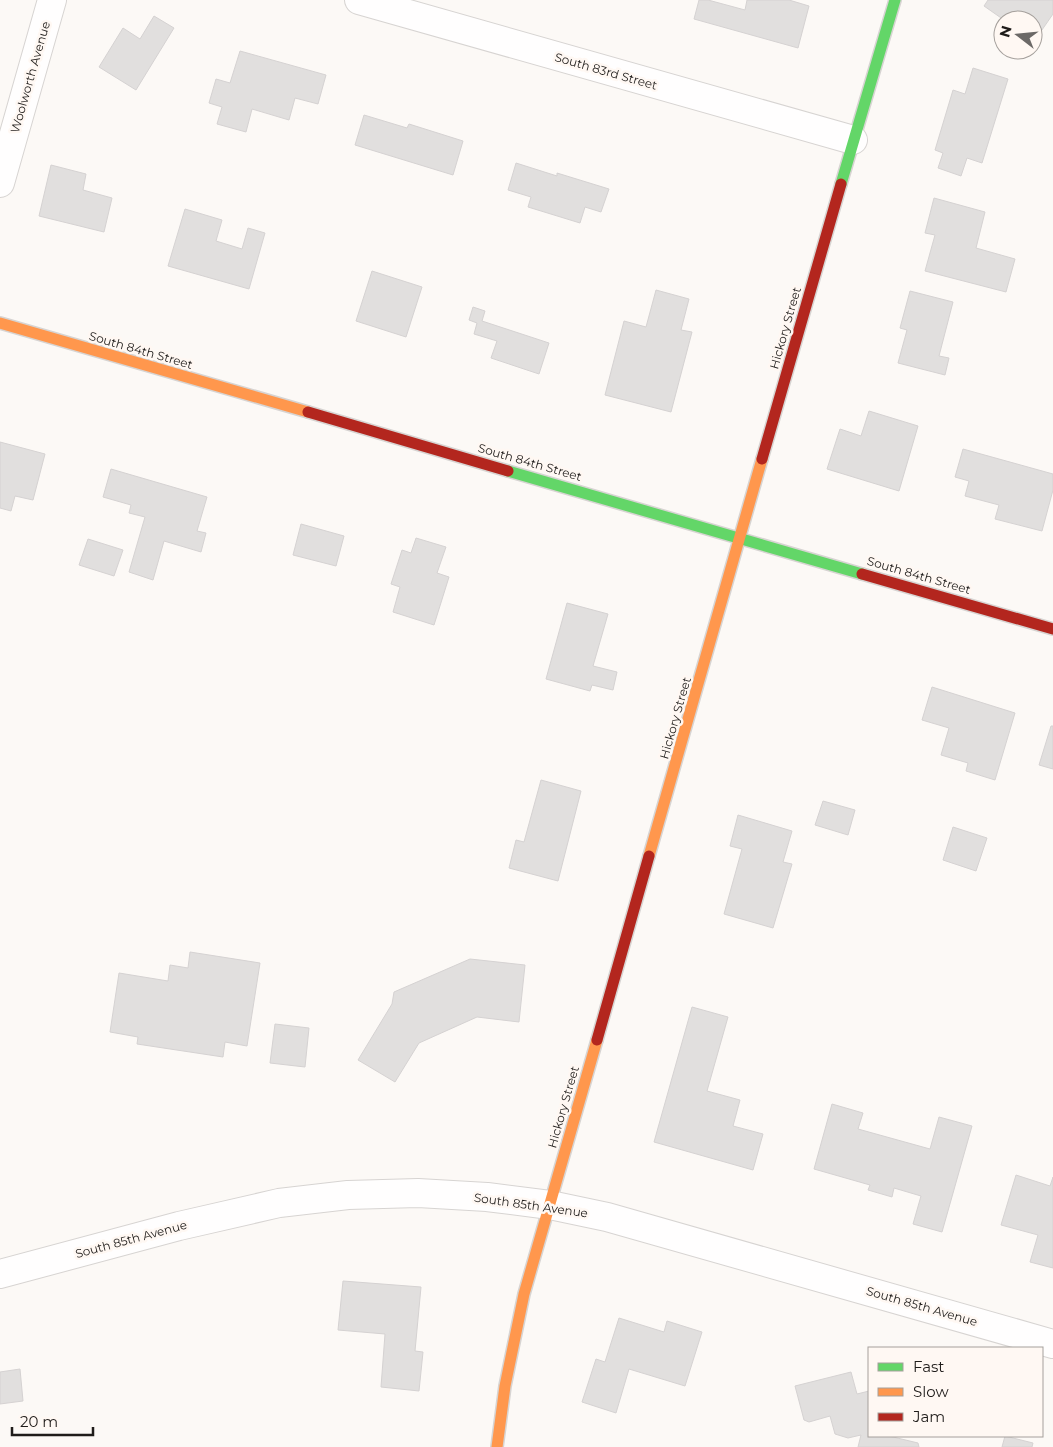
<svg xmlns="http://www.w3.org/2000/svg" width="1053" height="1447" font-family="Montserrat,sans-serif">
<rect width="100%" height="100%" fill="#fcf9f6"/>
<path fill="#e1dfde" stroke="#d5d2d2" d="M699 0H708L745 10 747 0H789L809 6 798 48 694 19Z
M988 0H1053V14L1035 40 1033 39V20H1004L984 6Z
M154 16 174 28 136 90 99 67 123 28 140 39Z
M240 51 326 75 318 104 295 98 289 120 252 109 246 132 217 124 222 107 209 103 216 79 230 83Z
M973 68 1008 79 982 163 967 158 961 176 938 168 943 153 935 150 953 90 965 94Z
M364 115 407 128 409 124 463 141 453 175 355 145Z
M516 163 557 176V173L609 189 601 212 585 207 580 223 528 207 531 197 508 190Z
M51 165 86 174 83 190 112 198 104 232 39 216Z
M934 198 985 212 976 248 1015 259 1006 292 925 271 935 235 925 233Z
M185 209 222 220 216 241 242 249 248 228 265 233 249 289 168 266Z
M372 271 422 287 406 337 356 321Z
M656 290 689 299 681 330 692 332 671 412 605 395 624 321 646 327Z
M910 291 953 302 939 356 949 358 945 375 898 363 907 330 900 328Z
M473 307 485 311 482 321 549 343 539 374 491 358 497 341 474 334 477 323 469 320Z
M869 411 918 426 899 491 827 469 840 429 861 436Z
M0 442 45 454 33 500 15 496 11 511 0 508Z
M963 449 1053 474V490L1042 531 995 519 999 505 965 496 969 481 955 477Z
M111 469 207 497 197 531 206 533 201 552 164 541 153 580 129 572 145 517 129 513 131 505 103 497Z
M301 524 344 536 336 566 293 555Z
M416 538 446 547 437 573 449 577 434 625 393 612 400 587 391 584 402 550 411 553Z
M88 539 123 550 114 576 79 565Z
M567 603 608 614 593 666 617 672 613 690 592 685 590 691 546 679Z
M932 687 1015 713 995 780 966 771 968 763 941 755 949 728 922 720Z
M1051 726H1053V769L1039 765Z
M541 780 581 791 558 881 509 868 516 840 524 842Z
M823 801 855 810 848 835 815 825Z
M738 815 792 831 783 862 792 864 773 928 724 914 742 849 730 846Z
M953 827 987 838 976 871 943 860Z
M190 952 260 963 247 1046 225 1042 223 1057 137 1044 138 1037 110 1032 119 973 168 981 170 965 188 968Z
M470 959 525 965 519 1022 477 1017 419 1043 395 1082 358 1060 392 1004 394 992Z
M692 1007 728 1017 707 1091 740 1100 733 1126 763 1134 753 1170 654 1142Z
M275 1024 309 1028 305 1067 270 1063Z
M832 1104 863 1113 858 1129 930 1149 939 1117 972 1126 942 1232 913 1224 921 1196 894 1188 892 1197 868 1190 870 1185 814 1169Z
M1016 1175 1050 1186 1053 1177V1268L1030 1262 1038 1235 1001 1225Z
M343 1281 421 1287 415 1351 423 1352 419 1391 381 1387 385 1334 338 1330Z
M619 1318 664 1332 667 1321 702 1332 685 1386 629 1369 616 1413 582 1402 596 1359 605 1362Z
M20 1369 23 1401 0 1404V1372Z
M851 1372 857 1394 869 1391V1436H889L918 1443 919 1447H858L861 1435 848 1438 835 1434 830 1416 809 1422 804 1420 795 1386Z
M1005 1436 1033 1443 1032 1447H1002Z"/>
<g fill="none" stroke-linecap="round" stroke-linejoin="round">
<g stroke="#d7d4d2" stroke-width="30">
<path id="street" d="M359 0 853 140
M0 183 52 0
M0 1274 179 1226 279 1203 348 1195 418 1193 487 1197 550 1205 607 1217 1053 1344"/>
</g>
<g stroke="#d7d4d2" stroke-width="14">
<path id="fast" d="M841 184 895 0
M508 471 862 574"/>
</g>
<g stroke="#d7d4d2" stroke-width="14">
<path id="slow" d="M0 323 308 412
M649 856 762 459
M497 1447 505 1386 524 1294 597 1040"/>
</g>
<g stroke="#d7d4d2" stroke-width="14">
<path id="jam" d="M308 412 508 471
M762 459 841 184
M862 574 1053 629
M597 1040 649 856"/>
</g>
<use href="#street" stroke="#fffefe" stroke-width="28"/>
<use href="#fast" stroke="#63d668" stroke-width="11"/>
<use href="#slow" stroke="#ff974d" stroke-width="11"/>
<use href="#jam" stroke="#b3261e" stroke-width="11"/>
</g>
<g text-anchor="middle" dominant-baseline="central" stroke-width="5" stroke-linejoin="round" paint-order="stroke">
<g font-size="12" fill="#1f1c1a" stroke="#fff8f3">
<text transform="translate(606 71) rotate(16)">South 83rd Street</text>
<text transform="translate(30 77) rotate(-74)">Woolworth Avenue</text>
<text transform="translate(785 328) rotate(-74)">Hickory Street</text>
<text transform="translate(141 350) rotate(16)">South 84th Street</text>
<text transform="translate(530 462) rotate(16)">South 84th Street</text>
<text transform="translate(919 575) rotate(16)">South 84th Street</text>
<text transform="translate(675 718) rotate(-74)">Hickory Street</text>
<text transform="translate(563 1107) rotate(-74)">Hickory Street</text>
<text transform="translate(531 1205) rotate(8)">South 85th Avenue</text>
<text transform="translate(131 1239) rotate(-15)">South 85th Avenue</text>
<text transform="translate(922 1306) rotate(16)">South 85th Avenue</text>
</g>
</g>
<rect x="868" y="1347" width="175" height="90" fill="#fff8f3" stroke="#a5a09c"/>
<rect x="878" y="1363" width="25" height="8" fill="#63d668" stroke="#a5a09c"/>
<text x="913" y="1372" font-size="15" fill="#1f1c1a">Fast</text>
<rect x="878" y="1388" width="25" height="8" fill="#ff974d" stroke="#a5a09c"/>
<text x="913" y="1397" font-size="15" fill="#1f1c1a">Slow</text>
<rect x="878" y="1413" width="25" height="8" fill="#b3261e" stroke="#a5a09c"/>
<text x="913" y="1422" font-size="15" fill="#1f1c1a">Jam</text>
<g transform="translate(1018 35) rotate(286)"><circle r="24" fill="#fff8f3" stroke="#a5a09c"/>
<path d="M0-4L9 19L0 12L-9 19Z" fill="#6c6967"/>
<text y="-8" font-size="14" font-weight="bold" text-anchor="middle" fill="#1f1c1a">N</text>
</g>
<path d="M12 1427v8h81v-8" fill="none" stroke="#1f1c1a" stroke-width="2.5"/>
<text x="20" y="1427" font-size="15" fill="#1f1c1a" stroke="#fff8f3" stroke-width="4" paint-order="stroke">20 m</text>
</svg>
